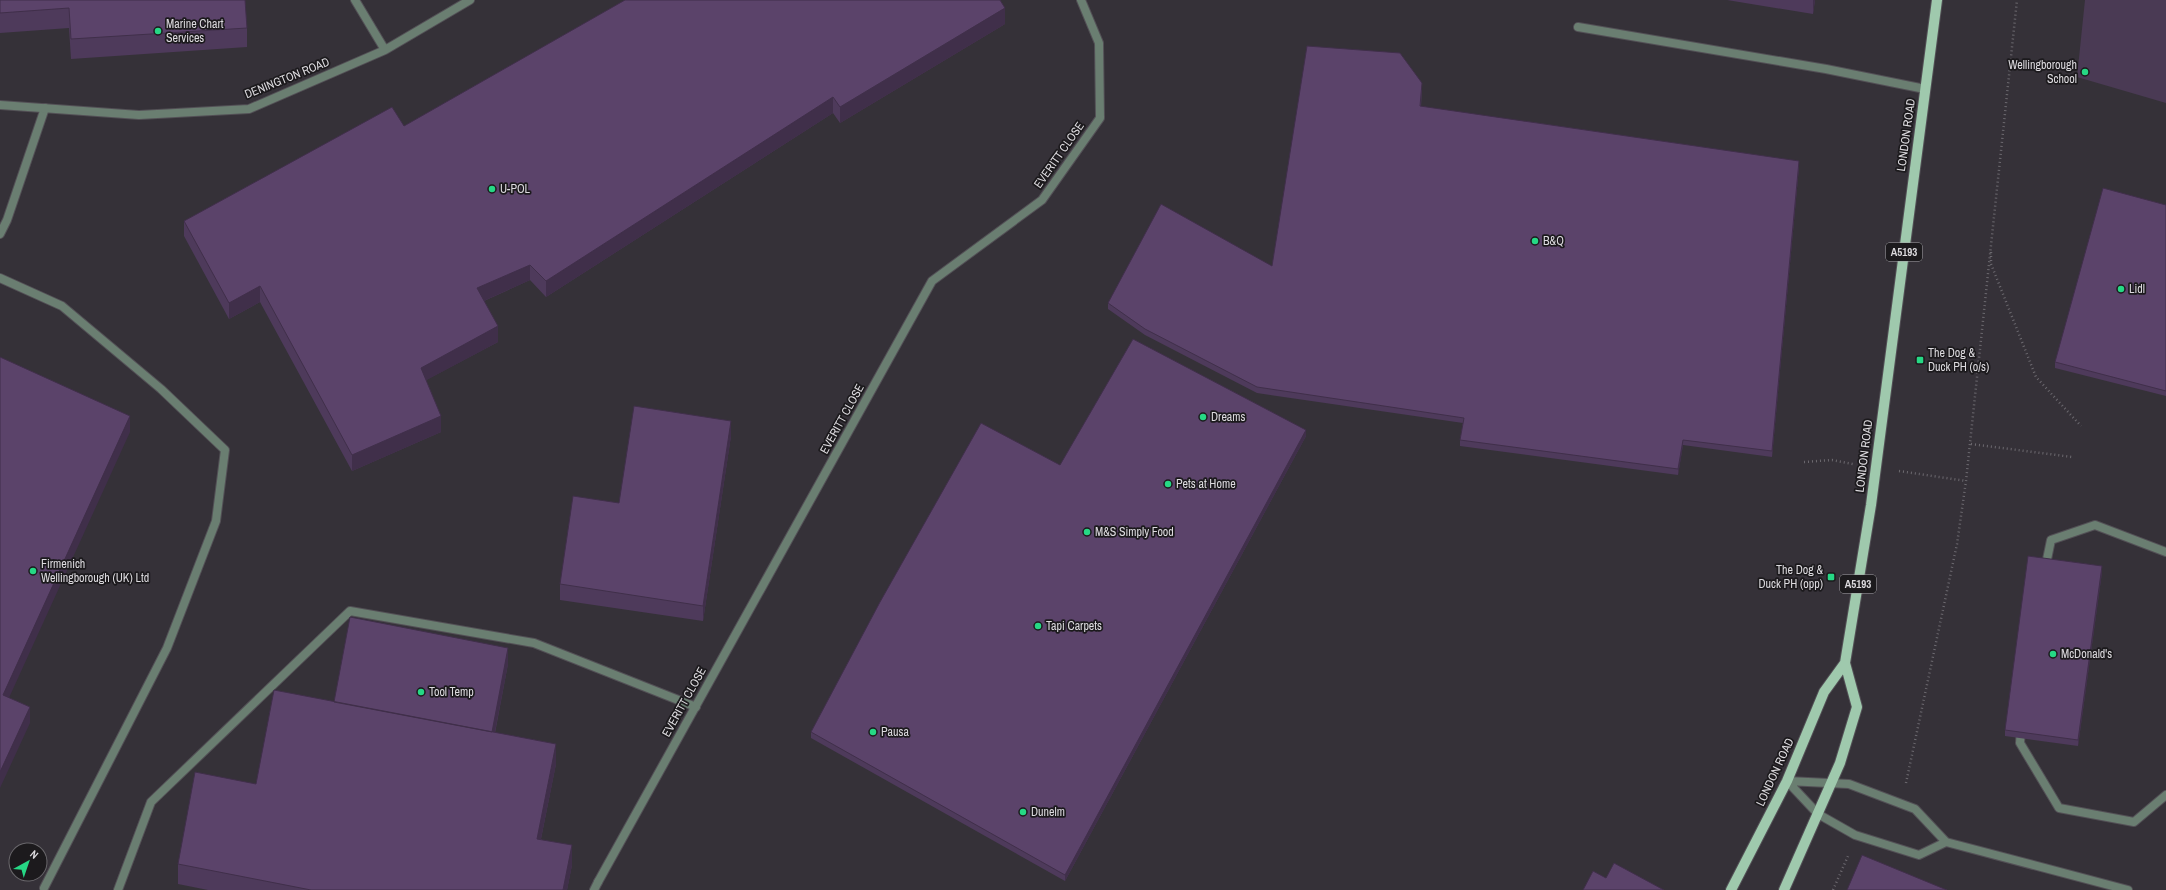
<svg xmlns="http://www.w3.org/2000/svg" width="2166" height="890" font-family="'Archivo Narrow',sans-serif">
<rect width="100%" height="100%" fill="#353138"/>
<path fill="#4a3a54" d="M2085 0H2166V103L2077 77Z"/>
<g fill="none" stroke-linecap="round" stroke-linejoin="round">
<g stroke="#535056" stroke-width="10">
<path id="service" d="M1578 27 1826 69 1925 89
M0 234 7 220 45 108
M0 278 62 306 161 389 225 450 216 521 167 648 44 888
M2045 569 2051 540 2095 525 2166 552
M2021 728 2020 743 2059 808 2134 822 2166 795
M1787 781 1849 784 1915 809 1946 842 2128 890
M1787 781 1818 814 1855 835 1919 855 1946 842
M118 890 151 802 350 611 534 643 696 707
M594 890 598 882"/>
</g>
<g stroke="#535056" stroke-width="10">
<path id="minor" d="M355 0 385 50
M0 105 139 115 249 109 385 50 470 0
M598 882 932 281 1042 200 1100 118 1099 43 1081 0"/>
</g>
<g stroke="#535056" stroke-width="12">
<path id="primary" d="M1731 890 1787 781 1824 692 1845 663 1871 505 1937 0
M1784 890 1840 763 1857 707 1845 663"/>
</g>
<path stroke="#6c696f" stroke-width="2.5" stroke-dasharray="1 3" stroke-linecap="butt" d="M1991 252V264L2036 377 2081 426
M1971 444 2072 457
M1804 462 1832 460 1853 464
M1899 471 1966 481
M1906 783 1957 544 1966 481 2017 0
M1833 890 1848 856"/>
<use href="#service" stroke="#6a7e71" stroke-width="8"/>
<use href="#minor" stroke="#6a7e71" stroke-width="8"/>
<use href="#primary" stroke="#9fc9ad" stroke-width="10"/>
</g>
<path fill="#4e3a5b" d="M0 0 247 28V47L71 59 69 28 0 33Z
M1727 0H1815L1813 14Z
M1005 24 840 123 833 113 546 297 530 280 484 301 498 342 426 380 441 432 352 471 260 302 229 319 184 236V221L404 126Z
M1422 89 1421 107 1799 167 1772 457 1683 445 1678 475 1460 446V440L1463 423 1257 393 1145 335 1108 309V303L1272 266Z
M2166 205V396L2055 368V362Z
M731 436 703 621 560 600V584L619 503Z
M1306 436 1065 881 811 738V732L1060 465Z
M2102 572 2078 746 2005 736V730Z
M508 664 495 733 556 764 541 839 572 865 567 890H208L178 884V864L256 784 334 702Z"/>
<path fill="#402f4a" d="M1813 0H1815L1813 14Z
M1005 8V24L840 123V107Z
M833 97V113L546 297V281Z
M1799 161V167L1772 457V451Z
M530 265V280L477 304V288Z
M260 286V302L229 319V303Z
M498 326V342L421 383V368Z
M130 416V432L3 711V695Z
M441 416V432L352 471V455Z
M731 421V436L703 621V606Z
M1306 430V436L1065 881V875Z
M1683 440V445L1678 475V469Z
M2102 566V572L2078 746V740Z
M508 648V664L491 752V736Z
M30 707V723L0 788V772Z
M556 744V764L537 858V839Z
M572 845V865L567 890H563Z"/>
<path fill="#5b436a" stroke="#402f4a" d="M0 0H245L247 28 71 39 69 8 0 13Z
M625 0H1000L1005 8 840 107 833 97 546 281 530 265 477 288 498 326 421 368 441 416 352 455 260 286 229 303 184 221 392 107 404 126Z
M1307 46 1400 53 1422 83 1420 106 1799 161 1772 451 1683 440 1678 469 1460 440 1464 418 1257 387 1145 329 1108 303 1161 204 1272 266Z
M2103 188 2166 205V391L2055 362Z
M1133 339 1306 430 1065 875 811 732 880 602 981 423 1060 465Z
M0 357 130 416 3 695 30 707 0 772Z
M634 406 731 421 703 606 560 584 573 496 619 503Z
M2028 556 2102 566 2078 740 2005 730Z
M350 617 508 648 492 732 334 702Z
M274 690 556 744 537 839 572 845 563 890H311L178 864 195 772 256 784Z
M1862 855 1947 890H1847Z
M1614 863 1664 890H1583L1593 871 1606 878Z"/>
<g fill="#26d885" stroke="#1c1a1d" stroke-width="1.5">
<circle cx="158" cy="31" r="4"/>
<circle cx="2085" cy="72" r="4"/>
<circle cx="492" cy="189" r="4"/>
<circle cx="1535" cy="241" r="4"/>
<circle cx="2121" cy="289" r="4"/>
<rect x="1916" y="356" width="8" height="8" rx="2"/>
<circle cx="1203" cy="417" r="4"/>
<circle cx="1168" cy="484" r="4"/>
<circle cx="1087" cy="532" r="4"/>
<circle cx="33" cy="571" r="4"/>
<rect x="1827" y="573" width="8" height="8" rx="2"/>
<circle cx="1038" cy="626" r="4"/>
<circle cx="2053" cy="654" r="4"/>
<circle cx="421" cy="692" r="4"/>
<circle cx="873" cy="732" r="4"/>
<circle cx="1023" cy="812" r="4"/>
</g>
<g text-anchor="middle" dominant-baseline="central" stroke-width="3.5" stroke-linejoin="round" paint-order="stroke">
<g fill="#1c1a1d" stroke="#a3a1a5" stroke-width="1">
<rect x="1886" y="243" width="36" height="18" rx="3"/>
<rect x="1840" y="575" width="36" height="18" rx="3"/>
</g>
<g font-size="11" font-weight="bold" fill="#dddbdf">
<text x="1904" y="252">A5193</text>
<text x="1858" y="584">A5193</text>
</g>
<g font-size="12" fill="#dddbdf" stroke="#1c1a1d" text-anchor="start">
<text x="166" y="24">Marine Chart<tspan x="166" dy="14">Services</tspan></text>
<text x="2077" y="65" text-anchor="end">Wellingborough<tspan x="2077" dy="14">School</tspan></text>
<text x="500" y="189">U-POL</text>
<text x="1543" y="241">B&amp;Q</text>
<text x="2129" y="289">Lidl</text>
<text x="1928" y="353">The Dog &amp;<tspan x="1928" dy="14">Duck PH (o/s)</tspan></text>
<text x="1211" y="417">Dreams</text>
<text x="1176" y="484">Pets at Home</text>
<text x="1095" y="532">M&amp;S Simply Food</text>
<text x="41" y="564">Firmenich<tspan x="41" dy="14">Wellingborough (UK) Ltd</tspan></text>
<text x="1823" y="570" text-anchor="end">The Dog &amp;<tspan x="1823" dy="14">Duck PH (opp)</tspan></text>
<text x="1046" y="626">Tapi Carpets</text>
<text x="2061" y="654">McDonald's</text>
<text x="429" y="692">Tool Temp</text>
<text x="881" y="732">Pausa</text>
<text x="1031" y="812">Dunelm</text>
</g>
<g font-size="12" fill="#dddbdf" stroke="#1c1a1d">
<text transform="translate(287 78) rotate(-22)">DENINGTON ROAD</text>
<text transform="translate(1906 135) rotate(-82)">LONDON ROAD</text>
<text transform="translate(1059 155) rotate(-55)">EVERITT CLOSE</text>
<text transform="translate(842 419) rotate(-61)">EVERITT CLOSE</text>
<text transform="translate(1864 456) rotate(-83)">LONDON ROAD</text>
<text transform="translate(684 702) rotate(-61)">EVERITT CLOSE</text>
<text transform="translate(1775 772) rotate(-65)">LONDON ROAD</text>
</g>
</g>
<g transform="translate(28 862) rotate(40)"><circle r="19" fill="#1c1a1d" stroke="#69676b"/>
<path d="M0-3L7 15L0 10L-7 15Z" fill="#26d885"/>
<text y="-6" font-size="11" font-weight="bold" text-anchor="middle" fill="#dddbdf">N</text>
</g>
</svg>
